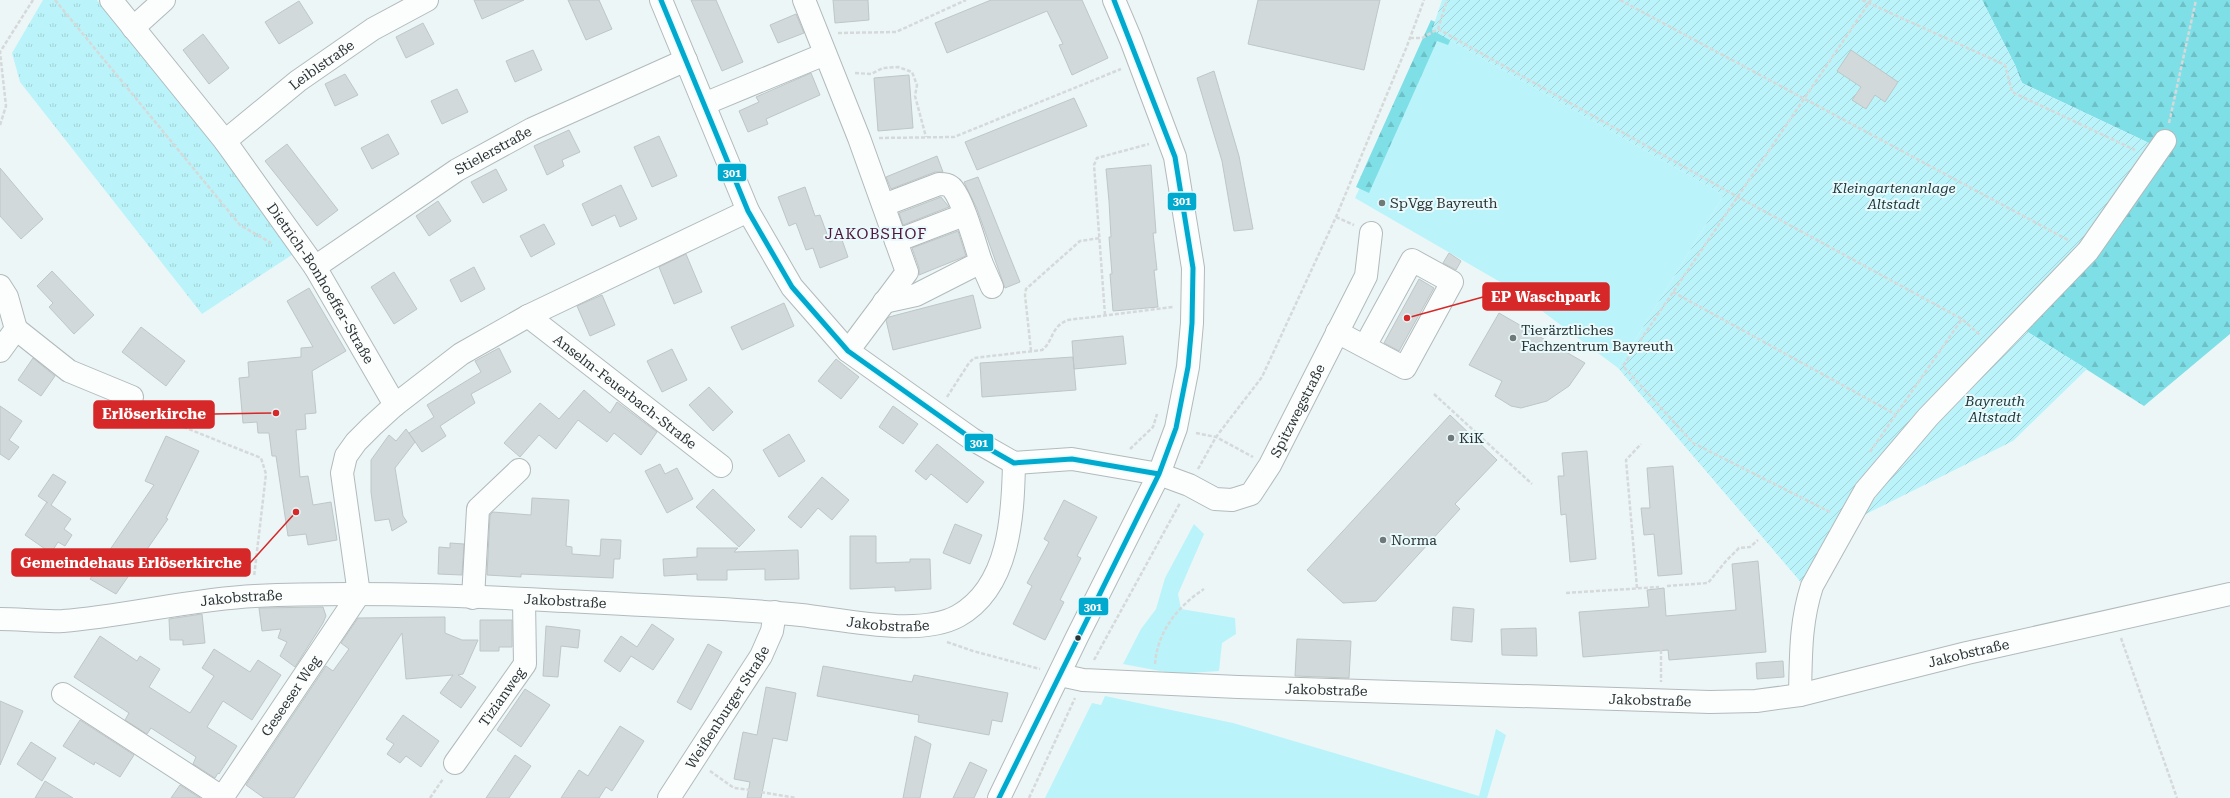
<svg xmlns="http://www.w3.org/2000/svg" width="2230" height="798" font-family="'Roboto Serif',serif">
<defs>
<pattern id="forest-firs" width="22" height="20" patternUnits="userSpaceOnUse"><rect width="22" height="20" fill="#7fdfe7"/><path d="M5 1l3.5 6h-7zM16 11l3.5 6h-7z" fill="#6ec0c7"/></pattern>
<pattern id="park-tufts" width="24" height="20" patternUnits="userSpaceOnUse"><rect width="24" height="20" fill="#baf4fa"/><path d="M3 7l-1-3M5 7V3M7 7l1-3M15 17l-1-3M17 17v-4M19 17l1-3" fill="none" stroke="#a0d2d7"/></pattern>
<pattern id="garden-furrows" width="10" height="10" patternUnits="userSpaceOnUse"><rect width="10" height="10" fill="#baf4fa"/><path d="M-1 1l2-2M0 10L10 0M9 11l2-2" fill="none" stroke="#a0d2d7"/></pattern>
</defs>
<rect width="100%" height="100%" fill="#ecf6f7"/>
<path fill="#baf4fa" d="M1432 30 1724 195 1618 368 1514 290 1355 198Z
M1194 524 1204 534 1178 594 1181 609 1235 618 1236 634 1222 643 1219 671 1176 674 1123 664 1141 629 1156 609 1165 578Z
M1105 696 1233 723 1479 796 1496 729 1506 735 1487 798H1045L1092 703 1101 705Z"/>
<path fill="url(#forest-firs)" d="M1982 0H2230V334L2144 406 2026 331 2151 144 2022 83 2015 65Z
M1431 20 1455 31 1448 45 1437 41 1369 193 1356 187Z"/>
<path fill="url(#park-tufts)" d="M43 0H97L304 247 202 314 20 82 12 53Z"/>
<path fill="url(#garden-furrows)" d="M1442 0H1982L2015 65 2022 83 2151 144 2081 248 1922 414 1804 586 1618 368 1724 195 1432 30Z
M2026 331 2087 369 2013 441 1862 516 1939 411Z"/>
<path fill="#d2d9da" stroke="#bec6c6" d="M474 0H524L482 19Z
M568 0H599L612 29 586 40Z
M691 0H716L743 62 722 71Z
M833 0H868L869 20 835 23Z
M991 0H1082L1108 58 1072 75 1059 45 1063 44 1047 11 947 53 935 23Z
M1258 0H1380L1364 70 1248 44Z
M299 1 313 23 279 44 265 22Z
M796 14 804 33 778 43 770 25Z
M423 23 434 44 406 58 396 37Z
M203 34 229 68 209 84 183 50Z
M533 50 542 70 515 82 506 61Z
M1851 50 1898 82 1885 102 1875 95 1866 109 1852 100 1861 87 1837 71Z
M1214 71 1239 156 1253 229 1234 231 1222 161 1197 78Z
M811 73 820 95 766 119 768 124 748 132 739 111 759 102 756 97Z
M345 74 358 95 335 106 325 84Z
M909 75 913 128 878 131 874 78Z
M457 89 468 112 442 124 431 101Z
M1074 98 1087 126 977 170 965 142Z
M569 130 580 152 562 160 564 166 547 175 534 146Z
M388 134 399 154 372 169 361 148Z
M659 136 677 176 652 187 634 147Z
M287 144 338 210 317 226 265 161Z
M937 156 943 172H935L891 189 886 177Z
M1151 165 1156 233H1153L1157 270H1154L1158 307 1113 311 1110 274H1112L1109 237H1111L1109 201 1106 169Z
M0 168 43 219 21 239 0 216Z
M496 169 507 190 483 203 471 182Z
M978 177 1020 282 1005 288 977 209 964 182Z
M621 185 637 219 620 227 615 215 592 226 582 204Z
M805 187 815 216 820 215 830 242 841 237 848 257 820 268 813 248 806 250 796 223 789 226 778 197Z
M941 197 949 207 903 225 899 213Z
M438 201 451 221 429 236 416 216Z
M544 224 555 244 531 257 520 236Z
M958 231 966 256 919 275V268L912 248Z
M1449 253 1461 261 1456 270 1443 263Z
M686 254 702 292 674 304 659 267Z
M474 267 485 289 461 302 450 280Z
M52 271 94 315 74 334 49 307 53 303 37 286Z
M394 272 417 309 394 324 371 287Z
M1419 279 1434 288 1399 351 1384 343Z
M309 288 346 351 312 371 316 413 305 414 306 429 296 430 300 477 308 476 313 505 331 502 337 540 308 545 306 534 288 536 276 456H272L269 433H258L257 422 243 423 239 378 249 377 248 362 301 357V348L313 347 287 301Z
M602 295 615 325 590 336 577 306Z
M973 295 981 328 893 350 886 320 889 317Z
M784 303 794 326 742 350 731 327Z
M1499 313 1585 363 1569 386 1547 401 1521 408 1511 406 1495 396 1502 381 1469 365Z
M141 327 185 361 166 386 122 352Z
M1123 336 1126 364 1074 369 1072 341Z
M499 348 511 372 471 394 475 403 440 426 446 436 422 452 409 433 434 417 427 405 481 372 475 361Z
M672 349 687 380 662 392 647 361Z
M1073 357 1076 390 982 397 980 363Z
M33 358 55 376 41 396 18 380Z
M836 359 859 377 841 399 818 381Z
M709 387 733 412 713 431 689 405Z
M584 390 610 413 617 402 657 432 641 455 614 433 607 442 578 420 556 449 539 435 520 457 504 443 540 403 559 419Z
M0 406 22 421 9 440 19 447 9 460 0 454Z
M893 406 918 424 903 444 879 427Z
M1450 415 1497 460 1455 504 1460 509 1376 601 1343 603 1307 570Z
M406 429 415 442 395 468 403 516 407 522 392 531 389 519 375 521 371 492V460L389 435 396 441Z
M789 434 805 461 779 477 763 450Z
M166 436 199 451 166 518 168 519 116 594 90 579 154 485 145 481Z
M937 444 984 482 967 503 931 474 926 480 915 471Z
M1587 451 1596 559 1570 562 1566 514 1561 515 1558 476H1564L1562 453Z
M660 464 665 474 677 468 693 499 667 513 645 471Z
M1673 466 1682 574 1658 576 1654 534 1644 535 1641 508H1650L1647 468Z
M53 474 66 482 51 505 71 519 64 529 72 535 65 546 58 542 51 553 25 535 47 502 48 503 38 496Z
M822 477 849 500 832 520 818 508 801 528 788 517Z
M713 489 755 530 739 547 696 507Z
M532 498 569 500 566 546 572 547V554L600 556 601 539 621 540 620 559H614L613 578 521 574V577L487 575 490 515 493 512 531 515Z
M1064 500 1097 517 1077 556 1081 558 1060 600 1064 602 1045 640 1013 624 1032 586 1027 583 1049 542 1044 539Z
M955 524 982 535 970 564 943 553Z
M850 536H876V563L910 562V559H930L931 589 895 591V587L850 589Z
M450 543 464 544 462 575 438 574 439 547 450 548Z
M697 548H738L734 552 798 550 799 579 765 580V569L727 570V580H697V574L664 576 663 559 697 557Z
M1758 561 1766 652 1669 660 1668 650 1583 657 1579 612 1649 607 1647 590 1664 588 1666 616 1736 610 1732 564Z
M323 607 326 616 323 623 295 667 280 656 287 642 278 638 281 629 262 631 259 608Z
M1453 607 1474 609 1472 642 1451 640Z
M202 614 205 643 183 645V640H170L169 619Z
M445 617V633L462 640H478L463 674 458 675 476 687 461 708 440 693 453 675 406 679 402 633 294 798H264L246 785 326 666 333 671 349 649 341 643 358 618Z
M480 620H512V647H499V651H480Z
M652 624 674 639 653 670 631 656 620 672 604 661 621 636 637 647Z
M546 626 580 630 578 648 561 646 558 677 543 676Z
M1536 628 1537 656 1502 655 1501 629Z
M100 636 137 661 140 656 160 669 149 687 190 713 214 676 202 668 214 649 250 672 258 660 281 675 252 720 223 701 207 727 237 746 219 774 218 773 215 778 193 764 196 757 151 728 147 734 125 720 129 713 74 677Z
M1297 639 1351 641 1349 678 1295 676Z
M708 644 722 652 691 710 677 702Z
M1783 661 1784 677 1757 679 1756 663Z
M823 666 912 682 914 675 1008 693 1002 722 992 720 989 735 918 722 919 715 817 696Z
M766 687 796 693 787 741 773 738 761 798H747L750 782 734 779 743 732 757 735Z
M525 689 550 705 521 747 497 730Z
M0 701 23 711 0 765Z
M403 715 439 741 421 767 406 756 400 763 387 754 394 744 386 739Z
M80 720 134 755 120 777 95 762 94 765 63 746Z
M620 726 644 741 612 791 606 787 599 798H561L579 770 588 776Z
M915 736 931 744 920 798H903Z
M31 742 56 758 42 781 17 764Z
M515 755 531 766 509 798H486Z
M970 762 987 770 974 798H953Z
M45 781 73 798H35Z
M180 785 200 798H171Z"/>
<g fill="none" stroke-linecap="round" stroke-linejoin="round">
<g stroke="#b2babb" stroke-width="24">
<g id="minor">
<path id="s1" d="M111 0 225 141 315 267 395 405"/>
<path id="s2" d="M661 0 748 211 792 287 848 351 972 439 1014 463 1072 459 1159 474 1189 485 1215 499 1232 500 1251 494 1270 465 1366 276 1371 233"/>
<path d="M804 0 859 138 907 272 848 351"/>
<path d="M133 28 164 0"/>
<path d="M704 104 825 54"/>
<path id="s3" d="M225 141 298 81 373 29 427 0"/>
<path d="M884 205 939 184C944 184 949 184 953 189 964 203 975 244 981 262L916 295 884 302"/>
<path d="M896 241 964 215"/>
<path d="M981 262 992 287"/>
<path id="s4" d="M315 267 457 170 532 129 686 60"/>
<path d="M0 286 7 297 16 329 0 351"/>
<path id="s5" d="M528 316 721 466"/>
<path d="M16 329 69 371 132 397"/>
<path d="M1337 332 1405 368 1452 282 1412 260 1365 346"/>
<path d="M473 598 478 509 519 470"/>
<path id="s6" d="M0 619C20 619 42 622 63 621 126 616 192 599 255 596 410 589 567 602 722 609 748 611 775 612 801 615 845 620 920 637 958 616 1010 587 1013 515 1014 463"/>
<path id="s7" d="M1060 675 1083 680 1238 687 1710 702 1756 701 1800 695 1967 653 2230 594"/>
<path d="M63 694 223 798"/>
<path d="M1800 695C1801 656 1800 623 1812 586L1865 491 1928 417 2088 251 2165 141"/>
<path id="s8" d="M455 763 525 664 524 600"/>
<path id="s9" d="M222 798 359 594 342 473 346 456 356 442 372 426 395 405 461 354 528 316 748 211"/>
<path id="s10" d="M669 798 761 656 772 631 775 612"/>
<path d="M999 798 1077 637 1159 474 1176 428 1188 367 1192 323 1193 268 1175 157 1131 40 1114 0"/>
</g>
</g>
<path stroke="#d6d9d9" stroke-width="2.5" stroke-dasharray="4 2" stroke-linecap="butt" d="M55 0 240 225 271 243
M1620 0 2070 241
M1862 0 2005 65 2012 92 2135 150
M1438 29 1738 197 1962 319 1980 335
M838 33 896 32 966 0
M1410 38H1422L1438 29 1447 0
M855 73 871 74 883 68 898 67 912 72 917 85 915 96 926 137
M2169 123 2196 0
M0 125 6 106 0 52 33 0
M879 138 954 137 1121 69
M1336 217 1354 225
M1673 292 1895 414
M1105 315 1094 165 1097 158 1149 144
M1031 351 1025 295 1026 289 1080 241 1100 238
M1434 394 1532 484
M947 397 969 363 974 358 1042 350C1054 341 1050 327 1068 320L1173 307
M146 409 151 414 261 458 266 474 254 577
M1196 433 1216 437 1253 457
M1130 449 1153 427 1157 414
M1870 452 1962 319
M1198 469 1216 437 1262 377 1336 217 1407 46 1424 0
M1830 512 1693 443 1623 366 1871 0
M1667 586 1708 583 1726 561 1739 548 1750 547 1758 540
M1637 588 1626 460 1641 444
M1566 593 1659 587
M2121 638 2177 798
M947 642 973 651 1040 669
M1661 644V682
M1094 660 1180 503
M1155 664C1157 632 1178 606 1204 589
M710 771 734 788 751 790
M761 792 796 798
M430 798 443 779
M1029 798 1075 698"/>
<use href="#minor" stroke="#fcfefe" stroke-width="22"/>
<g stroke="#e8fafc" stroke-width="8">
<path id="bus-1" d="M661 0 748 211 792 287 848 351 972 439 1014 463 1072 459 1159 474
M999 798 1159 474 1176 428 1188 367 1192 323 1193 268 1175 157 1114 0"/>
</g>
<use href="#bus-1" stroke="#00a9ce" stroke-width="5"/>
</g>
<g fill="#707879" stroke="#e8fafc" stroke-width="1.5">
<circle cx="1382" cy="203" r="4"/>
<circle cx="1513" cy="338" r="4"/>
<circle cx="1451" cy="438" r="4"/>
<circle cx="1383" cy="540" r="4"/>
</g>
<circle fill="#2d3435" stroke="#e8fafc" stroke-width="1.5" cx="1078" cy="638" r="3.5"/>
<g text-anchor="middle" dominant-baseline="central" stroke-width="4" stroke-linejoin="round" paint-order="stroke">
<g font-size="14" fill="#2d3435" stroke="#e8fafc">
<text stroke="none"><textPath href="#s3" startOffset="123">Leiblstraße</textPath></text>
<text stroke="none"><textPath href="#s4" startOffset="213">Stielerstraße</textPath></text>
<text stroke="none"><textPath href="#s1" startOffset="353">Dietrich-Bonhoeffer-Straße</textPath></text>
<text stroke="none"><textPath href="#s5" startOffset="123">Anselm-Feuerbach-Straße</textPath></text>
<text stroke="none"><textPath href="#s2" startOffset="942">Spitzwegstraße</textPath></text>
<text stroke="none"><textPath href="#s6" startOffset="243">Jakobstraße</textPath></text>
<text stroke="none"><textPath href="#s6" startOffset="567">Jakobstraße</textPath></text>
<text stroke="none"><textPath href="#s6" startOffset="891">Jakobstraße</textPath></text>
<text stroke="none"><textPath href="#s7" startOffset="915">Jakobstraße</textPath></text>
<text stroke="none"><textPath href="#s7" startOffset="267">Jakobstraße</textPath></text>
<text stroke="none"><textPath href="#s9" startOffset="123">Geseeser Weg</textPath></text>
<text stroke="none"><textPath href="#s8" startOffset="81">Tizianweg</textPath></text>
<text stroke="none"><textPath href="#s7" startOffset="591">Jakobstraße</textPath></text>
<text stroke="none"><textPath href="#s10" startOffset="108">Weißenburger Straße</textPath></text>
</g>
<g font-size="14" font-style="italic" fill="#1e373a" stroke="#e8fafc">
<text x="1894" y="188">Kleingartenanlage<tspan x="1894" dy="16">Altstadt</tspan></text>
<text x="1995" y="401">Bayreuth<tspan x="1995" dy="16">Altstadt</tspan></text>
</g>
<g font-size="14" fill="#2d3435" stroke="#e8fafc" text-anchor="start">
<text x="1390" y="203">SpVgg Bayreuth</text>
<text x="1521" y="330">Tierärztliches<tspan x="1521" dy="16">Fachzentrum Bayreuth</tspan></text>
<text x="1459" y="438">KiK</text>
<text x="1391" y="540">Norma</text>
</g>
<g font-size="15" letter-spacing="1" fill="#51163e" stroke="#e8fafc">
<text x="876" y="234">JAKOBSHOF</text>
</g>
</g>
<path fill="none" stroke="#d62828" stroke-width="1.5" d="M1407 318L1483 297M276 413L214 414M296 512L250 563"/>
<g fill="#d62828" stroke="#e8fafc" stroke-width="1.5">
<circle cx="1407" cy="318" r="4"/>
<circle cx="276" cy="413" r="4"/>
<circle cx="296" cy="512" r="4"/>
</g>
<g fill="#d62828" stroke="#d62828" stroke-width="1.5">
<rect x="1483" y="283" width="126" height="27" rx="4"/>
<rect x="94" y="401" width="120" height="27" rx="4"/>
<rect x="12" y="549" width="238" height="27" rx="4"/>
</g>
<g font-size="15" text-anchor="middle" font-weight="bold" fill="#fff">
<text x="1546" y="302">EP Waschpark</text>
<text x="154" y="419">Erlöserkirche</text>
<text x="131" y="568">Gemeindehaus Erlöserkirche</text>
</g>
<g stroke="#e8fafc" stroke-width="1.5">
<rect x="717" y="163" width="30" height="19" rx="4" fill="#00a9ce"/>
<rect x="1167" y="192" width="30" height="19" rx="4" fill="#00a9ce"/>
<rect x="964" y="433" width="30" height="19" rx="4" fill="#00a9ce"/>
<rect x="1078" y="597" width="31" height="19" rx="4" fill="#00a9ce"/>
</g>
<g font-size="11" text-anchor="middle" font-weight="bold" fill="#fff">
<text x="732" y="177">301</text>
<text x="1182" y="205">301</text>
<text x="979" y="447">301</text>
<text x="1093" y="611">301</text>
</g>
</svg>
